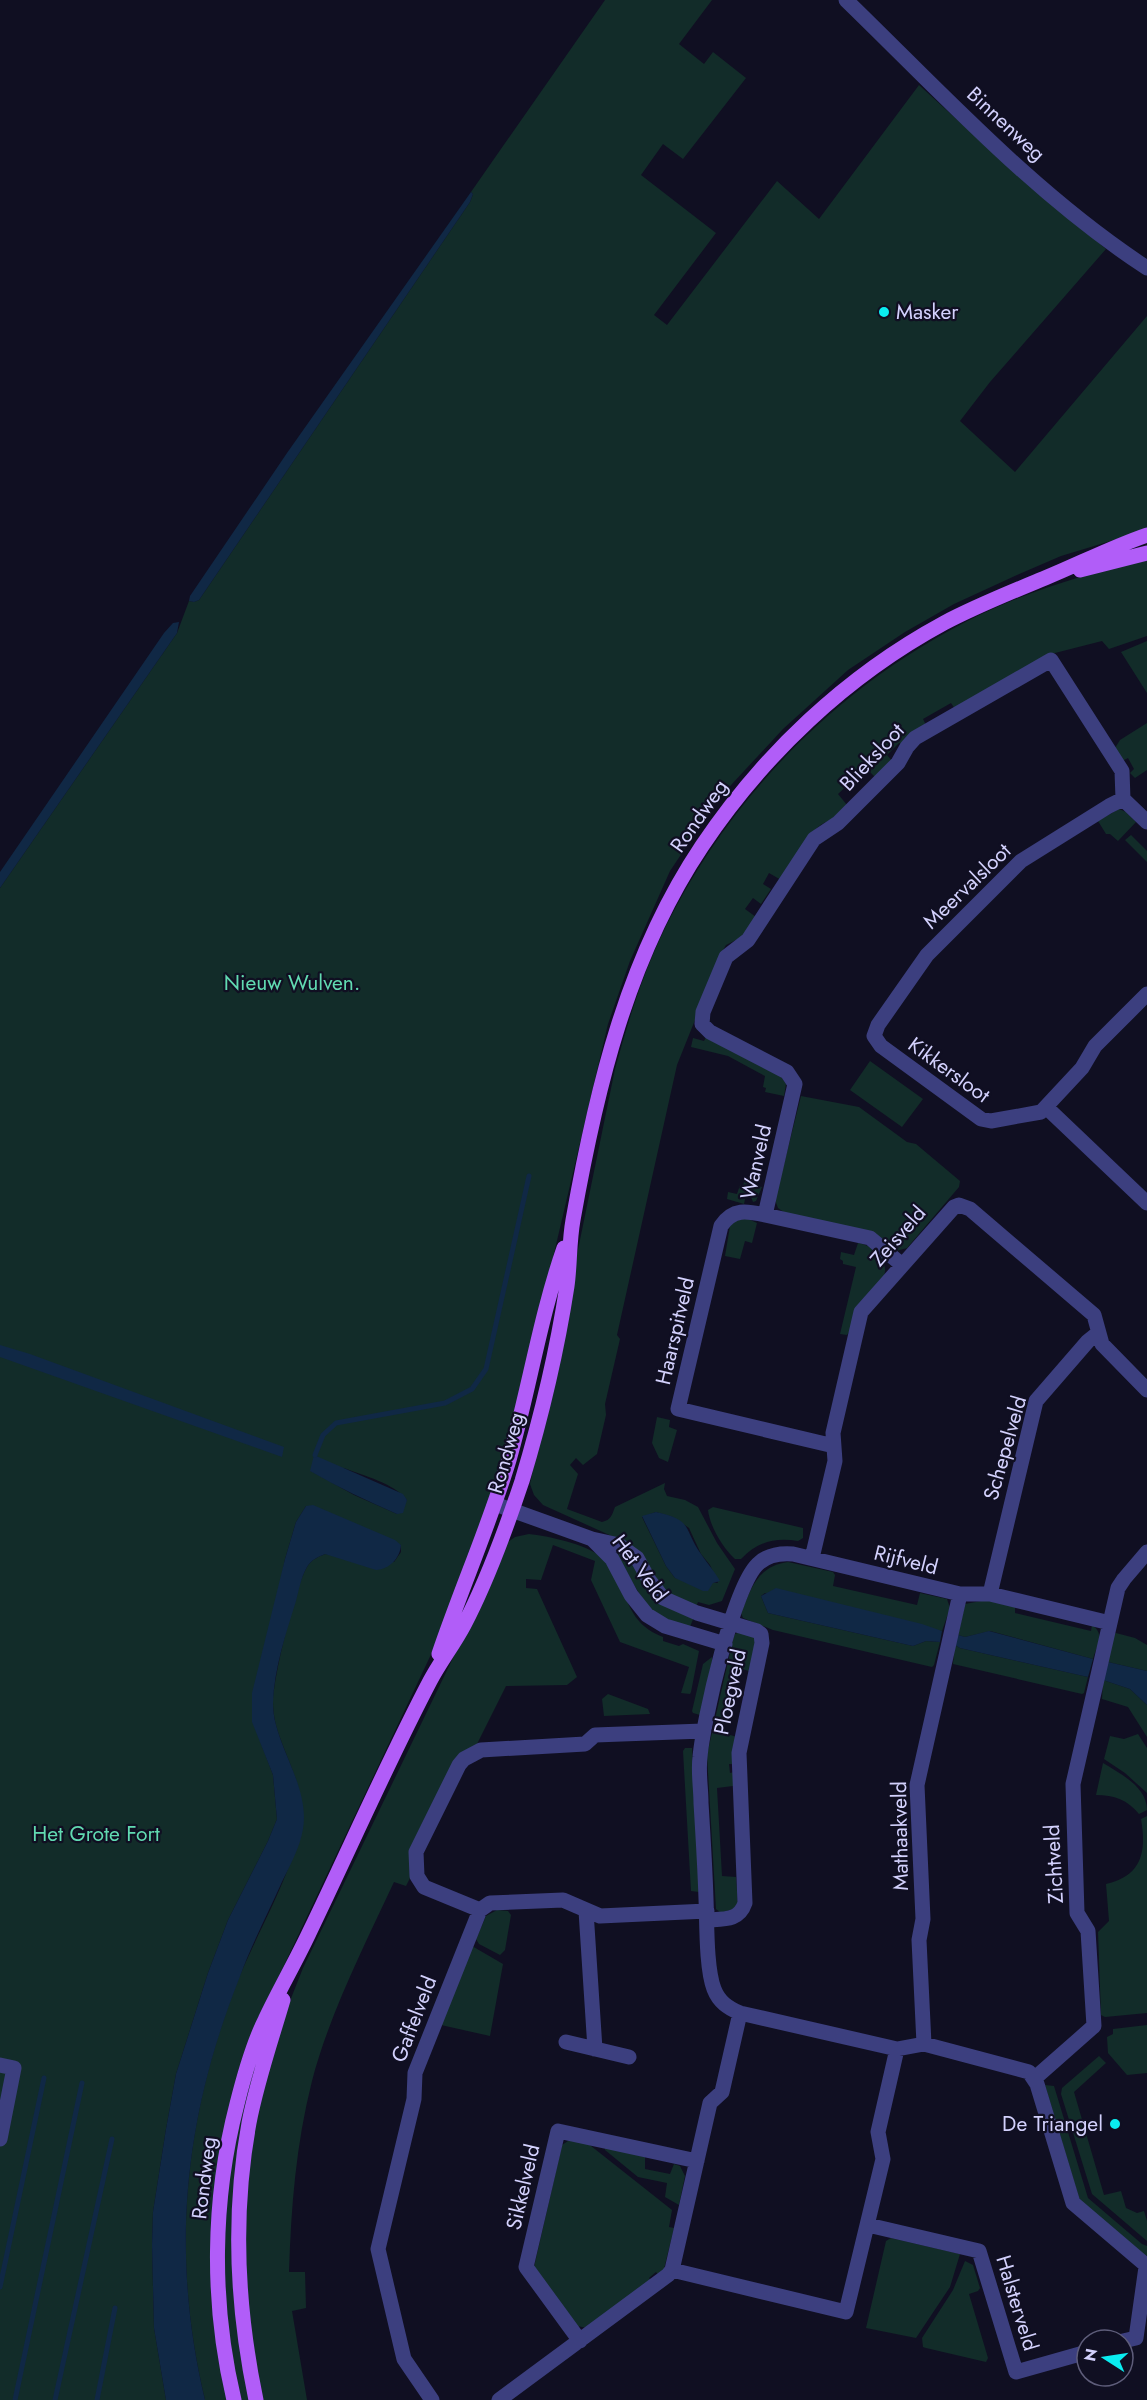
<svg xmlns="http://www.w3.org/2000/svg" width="1147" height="2400" font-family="Jost,sans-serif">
<rect width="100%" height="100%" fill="#100f22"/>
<path fill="#122c29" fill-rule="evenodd" d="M605 0H712L679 44 704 64 713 52 746 78 683 159 663 144 641 175 716 233 654 315 667 325 777 181 819 219 919 85 1008 166 1106 249 990 382 960 421 1015 472 1147 316V530L1061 556 1017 575 954 604 905 632 848 670 783 729 719 798 670 871 630 961 608 1024 535 1334 491 1501 435 1646 261 2014 222 2147 228 2400H205C171 2258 183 2126 234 1990 251 1946 275 1905 291 1861 298 1844 298 1821 300 1803 303 1786 279 1742 275 1721 274 1716 273 1709 273 1703 273 1679 295 1587 307 1567 311 1560 318 1557 325 1554L394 1562 401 1552V1545L306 1506 296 1522 285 1559 253 1722 273 1775 277 1819 268 1841 228 1920 208 1973 176 2074 166 2129 153 2212 152 2245 154 2328 166 2400H0V888L177 633 189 601 194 602 199 600 470 202 473 194 471 192ZM344 1468C364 1476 394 1483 407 1500L397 1514 354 1495 311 1471Z
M1147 558V636L1109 649 1102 641 1055 653 955 709 951 703 923 719 926 725 901 744 899 743 887 755 893 762 875 777 866 768 838 794 847 805 833 820C811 822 792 863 781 880L769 873 763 884 771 889 761 904 753 898 745 909 756 917 744 936 726 945 723 950 677 1065 617 1335 620 1339 605 1404 606 1415 597 1454 583 1465 576 1458 570 1465 578 1474 567 1509 602 1522C611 1520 612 1515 615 1507L665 1483 664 1489 667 1496 685 1500 698 1507 717 1543 735 1569 722 1601 709 1605 698 1602 696 1607 661 1589 616 1538 543 1505 534 1495 530 1484 615 1069C628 1021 643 973 665 928 734 788 853 671 997 607 1045 586 1096 572 1147 558ZM656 1512 673 1517 689 1528 701 1554 710 1565 718 1583 675 1578 666 1566 642 1517Z
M1147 641V693L1121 652Z
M1147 723V770L1135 778 1130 773 1134 769 1128 758 1122 761 1115 748 1120 740Z
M1119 809 1126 812 1136 822 1118 841 1110 834H1106L1098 821Z
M1131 835 1147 851V862L1125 840Z
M707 1035 780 1075 786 1084 784 1096 765 1092 766 1088 763 1087 765 1076 728 1056 691 1047 693 1038 704 1041Z
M870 1061 923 1099 902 1127 850 1090Z
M801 1096 859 1107 907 1142 916 1144 960 1181 959 1187 907 1248 896 1251 785 1213 778 1208 775 1200Z
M744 1182 762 1187 756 1201 753 1202 751 1197 745 1199 744 1204 727 1199 728 1192 737 1194 740 1185 743 1186Z
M746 1218 757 1223 752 1243 745 1241 740 1259 725 1256 730 1226 735 1221Z
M858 1243C875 1246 889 1258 884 1277L847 1335 840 1334 856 1267 843 1264V1261L840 1259 841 1252 854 1255Z
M657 1417 670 1420 669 1427 677 1430 668 1462 659 1458 652 1443Z
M713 1507 803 1528V1538L798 1541C775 1537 757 1542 741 1559H735C723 1548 710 1527 708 1510Z
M529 1534C548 1536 585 1544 600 1556 631 1582 619 1620 663 1637V1641L679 1646 683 1644 699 1651 691 1692 690 1694 681 1693 689 1667 620 1642 591 1580 595 1561 553 1545 541 1580 526 1579V1588L537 1589 577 1677 567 1685 506 1686 406 1886 394 1882C365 1944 329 2015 312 2081 296 2144 291 2207 289 2272H305L306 2308 292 2311 307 2400H262L247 2311 244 2199 255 2118 284 2016 303 1968 482 1598 505 1544 515 1537Z
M619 1551 694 1617 689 1629 665 1620 647 1607 616 1554Z
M788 1562 833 1572 835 1575 833 1586 917 1605 920 1593 947 1599 950 1608 942 1631 765 1593 761 1596 768 1613 913 1646 926 1641 940 1642 934 1665 932 1667 773 1630 743 1618 741 1613C751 1588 758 1566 788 1562Z
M986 1600 1015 1607V1613L1091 1631 1092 1625C1106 1634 1096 1647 1093 1659L990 1631 965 1637 958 1635 965 1604Z
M742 1631 755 1638 756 1642 749 1671 735 1667 720 1732 737 1737 733 1764H729L730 1773 734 1772 733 1786 717 1788 722 1876 736 1877 738 1905 736 1908 721 1913 716 1909 707 1755 733 1639 735 1634Z
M1116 1633 1135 1638 1147 1645V1671L1108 1662 1114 1634Z
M955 1645 960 1648 1088 1677 1084 1693 1082 1694 953 1664Z
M712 1657V1661L700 1715 693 1713 692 1711 703 1664Z
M1103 1680 1130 1689 1147 1705V1737L1128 1707 1102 1699Z
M608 1694 648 1709 650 1714 604 1716 602 1699Z
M1138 1734 1147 1748V1793L1125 1773 1104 1759 1110 1736 1124 1739Z
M685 1748H692L699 1892 691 1891 683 1751Z
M1103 1763C1121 1774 1147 1787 1147 1810L1139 1814C1128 1800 1114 1795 1096 1795Z
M1147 1816V2013L1105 2017 1101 2015 1098 1932 1109 1921 1106 1884C1141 1876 1147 1853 1141 1819Z
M497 1910 508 1911 511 1915 505 1950 500 1955 479 1944 476 1939 486 1916Z
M472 1946 503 1964 490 2036 441 2025Z
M269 2020 237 2176 251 2400H239L225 2313 223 2218 238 2117Z
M1147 2025V2073L1127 2075 1108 2053 1107 2037 1113 2034V2029Z
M1099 2056 1106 2063 1074 2092 1104 2195 1121 2191 1126 2208 1137 2213 1144 2211 1147 2221V2241L1092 2194 1061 2094 1062 2088Z
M1045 2085 1054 2086 1088 2198 1142 2244 1147 2246V2256L1143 2255 1083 2204 1079 2198Z
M576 2140 586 2142 672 2210 669 2227 674 2228 664 2269 659 2276 656 2272 649 2278 652 2282 587 2328 577 2326 534 2267 562 2145 568 2141Z
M605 2147 645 2157V2169L670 2174 674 2164 680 2166 685 2176 679 2205 665 2197 667 2183 638 2177 605 2150Z
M891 2238 960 2254 950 2287 916 2338 866 2328 886 2241Z
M965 2261 973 2265 980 2288 978 2291 969 2294 988 2358 986 2362 926 2348 923 2347 922 2338 953 2290Z"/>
<path fill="#102845" d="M471 192 473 194 470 202 199 600 194 602 189 601 190 596 287 453Z
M179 622 177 633 0 888V872L164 633 173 623Z
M0 1345 30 1354 284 1447 282 1457 0 1357Z
M314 1455 403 1494 407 1500 403 1513 397 1514C367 1501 338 1487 310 1471Z
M313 1505 395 1540 401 1545C400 1558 390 1569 376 1570L325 1554C318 1557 311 1560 307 1567 301 1577 299 1590 296 1601 286 1633 274 1669 273 1703 273 1709 274 1718 276 1725 285 1759 309 1793 303 1829 300 1848 289 1867 281 1884 267 1915 251 1946 239 1979 184 2118 170 2253 205 2400H166L154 2328 152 2245 153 2212 166 2129 176 2074 208 1973 228 1920 268 1841 277 1819 273 1775 252 1722V1693L285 1559 296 1522 306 1506Z
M656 1512C694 1520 683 1529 701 1554 707 1563 715 1572 720 1581L713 1583 708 1591H703L675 1578 666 1566 642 1516Z
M776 1588 922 1624 942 1631 940 1642 926 1641 913 1646 768 1613 761 1596Z
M989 1631 1093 1659 1088 1677 960 1648 955 1645 958 1635 965 1637Z
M1108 1662 1147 1671V1705L1130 1689 1103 1680Z"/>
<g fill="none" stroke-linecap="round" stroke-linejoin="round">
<path stroke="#102845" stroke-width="5" d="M315 1455 323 1435 336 1423 445 1403 472 1389 486 1369 529 1176
M0 2287 44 2078
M15 2400 82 2083
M55 2400 112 2139
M97 2400 115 2308"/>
<path stroke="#3c3f7f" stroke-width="15" d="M846 0C942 93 1035 195 1147 268
M1123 799 1109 806 1021 861 927 955 878 1025 874 1036 881 1046 981 1119 991 1121 1041 1112 1082 1068 1095 1046 1147 994
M1046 1107 1147 1203
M765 1215C747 1211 733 1208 721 1226L678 1409 834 1446
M901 1264 870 1238 765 1215 795 1084 787 1072 710 1032 702 1024 703 1012 726 957 748 940 814 839 838 823 898 763 907 747 915 738 1051 660 1122 771 1123 799 1147 822
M495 1504 592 1539 619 1545 637 1558 649 1580 663 1598 697 1613 757 1631 761 1634 762 1643 739 1753 745 1903C739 1921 724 1919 707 1920
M593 1540 612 1559 631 1595 647 1615 665 1626 725 1644
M812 1558 835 1461 833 1433 861 1312 954 1207 959 1205 970 1209 1094 1315 1102 1344 1147 1390
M990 1594 1036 1401 1088 1341 1098 1333
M1110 1623 990 1594H960L793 1554C781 1553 768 1555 759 1563 734 1583 703 1722 700 1757 698 1772 701 1788 701 1803 703 1835 705 1867 706 1899 707 1923 706 1968 714 1989 719 2002 728 2008 740 2013L897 2049 924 2044 1029 2072 1037 2084 1073 2203 1147 2266
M480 1910 424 1887 417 1876 416 1852 459 1765 464 1759 481 1750 585 1744 595 1735 703 1731
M586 1911 595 2049
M566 2042 629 2057
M924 2044 919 1940 923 1919 917 1785 960 1594
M0 2065 14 2068 0 2139
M1035 2078 1094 2026 1088 1931 1077 1913 1073 1784 1118 1588 1124 1579 1147 1552
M868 2225 979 2251 1016 2372 1087 2352
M672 2270 846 2312 883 2159 878 2132 897 2049
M580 2341 526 2267 558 2131 697 2161
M1123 2341 1136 2338 1146 2267
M432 2400 404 2359 378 2249 414 2099 415 2073 480 1910 490 1903 563 1900 600 1916 707 1911
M499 2400 668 2275 672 2270 710 2103 722 2092 740 2013"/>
<path stroke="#b15df8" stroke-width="15" d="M1080 570 1147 553
M439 1654C461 1589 489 1526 509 1460 529 1390 540 1317 564 1248
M234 2400C211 2303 212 2200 237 2104 244 2076 252 2046 265 2020 279 1990 296 1961 310 1931 350 1848 387 1763 430 1681 440 1662 454 1644 464 1625 488 1579 506 1529 522 1481 541 1418 557 1351 567 1286 570 1265 569 1242 573 1220 596 1090 627 958 702 846 763 755 846 676 944 623 976 606 1011 592 1045 578 1079 564 1112 547 1147 535
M256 2400C237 2309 232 2216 249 2123 257 2081 271 2041 283 2000"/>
</g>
<g fill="#0aedf0" stroke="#100f22" stroke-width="2">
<circle cx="884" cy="312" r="6"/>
<circle cx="1115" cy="2124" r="6"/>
</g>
<g text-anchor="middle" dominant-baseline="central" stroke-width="4.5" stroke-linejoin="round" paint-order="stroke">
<g font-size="21" fill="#d3d1fd" stroke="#100f22">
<text transform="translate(1006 124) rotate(43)">Binnenweg</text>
<text transform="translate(872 757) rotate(-47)">Blieksloot</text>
<text transform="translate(699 816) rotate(-55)">Rondweg</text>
<text transform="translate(967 886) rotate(-44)">Meervalsloot</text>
<text transform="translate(949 1070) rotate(36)">Kikkersloot</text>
<text transform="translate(756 1162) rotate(-77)">Wanveld</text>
<text transform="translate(898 1236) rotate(-49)">Zeisveld</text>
<text transform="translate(675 1331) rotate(-77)">Haarspitveld</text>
<text transform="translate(1005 1448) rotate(-74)">Schepelveld</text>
<text transform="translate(506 1453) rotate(-74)">Rondweg</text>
<text transform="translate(906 1560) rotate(14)">Rijfveld</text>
<text transform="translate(640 1568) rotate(53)">Het Veld</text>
<text transform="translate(730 1692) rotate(-78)">Ploegveld</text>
<text transform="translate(900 1836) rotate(-91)">Mathaakveld</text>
<text transform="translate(1054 1864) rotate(-93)">Zichtveld</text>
<text transform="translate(414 2019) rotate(-69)">Gaffelveld</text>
<text transform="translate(204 2178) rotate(-83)">Rondweg</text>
<text transform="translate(523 2187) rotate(-77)">Sikkelveld</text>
<text transform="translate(1017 2303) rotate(73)">Halsterveld</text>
</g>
<g font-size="21" fill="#d3d1fd" stroke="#100f22" text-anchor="start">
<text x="896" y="312">Masker</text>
<text x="1103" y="2124" text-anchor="end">De Triangel</text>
</g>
<g font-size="21" fill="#61dab1" stroke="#100f22">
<text x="292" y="983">Nieuw Wulven.</text>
<text x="96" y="1834">Het Grote Fort</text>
</g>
</g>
<g transform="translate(1105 2358) rotate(282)"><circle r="28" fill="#100f22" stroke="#5e5d7a" stroke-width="1.5"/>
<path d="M0-4.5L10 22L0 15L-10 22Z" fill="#0aedf0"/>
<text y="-9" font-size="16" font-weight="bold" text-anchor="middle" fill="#d3d1fd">N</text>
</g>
</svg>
